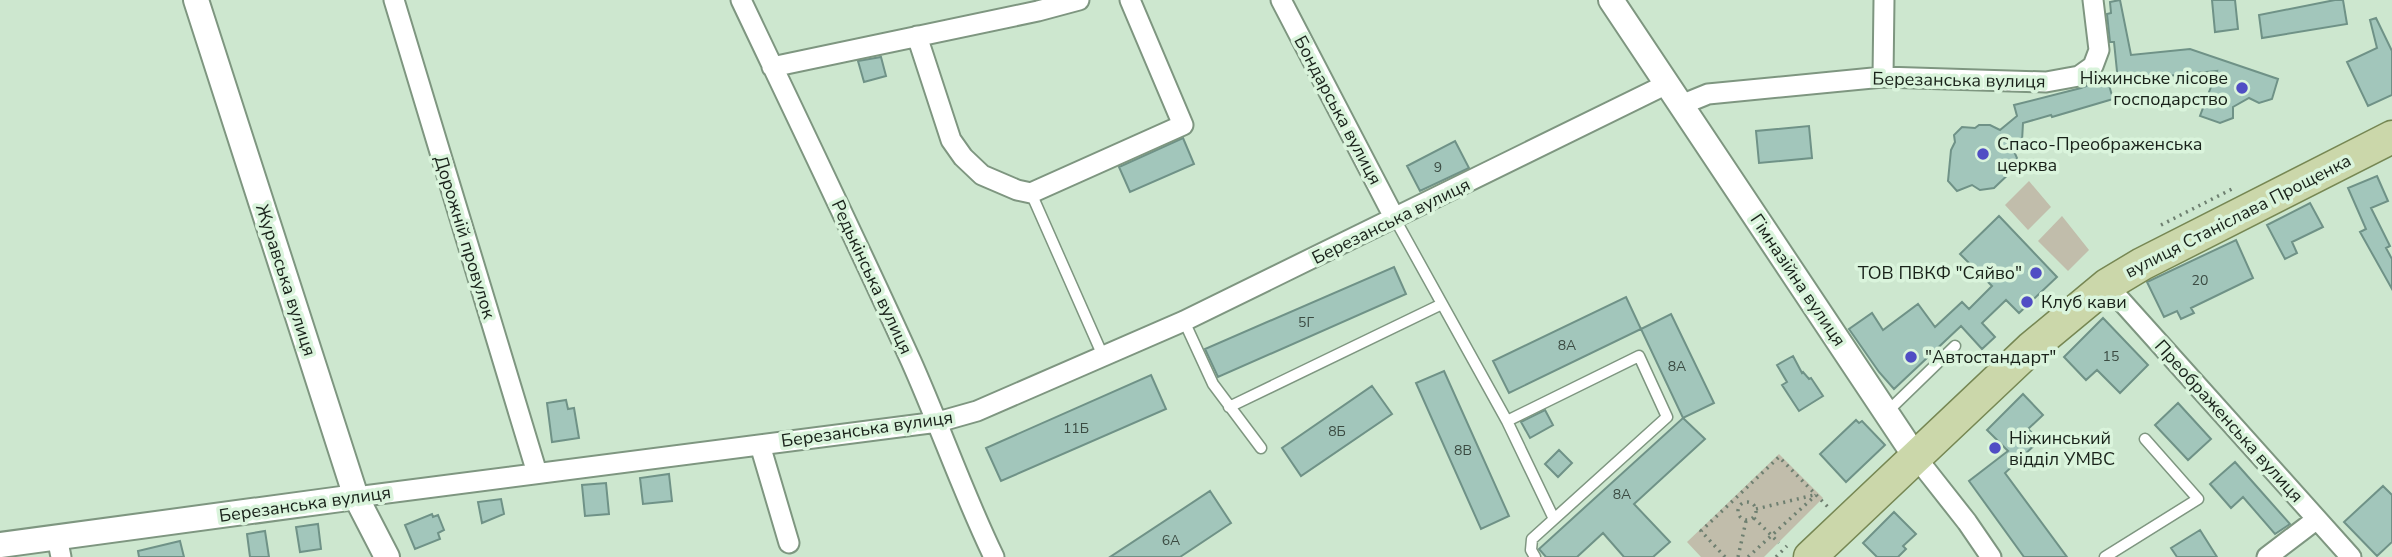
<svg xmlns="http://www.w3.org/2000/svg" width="2392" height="557" font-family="'Nunito Sans',sans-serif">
<rect width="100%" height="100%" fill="#cde7cf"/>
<path fill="#c1bdab" d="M2029 181 2051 207 2028 230 2005 205Z
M2062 216 2089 250 2068 271 2038 241Z
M1779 454 1823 498 1764 557H1701L1687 542Z"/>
<path fill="#a2c6bb" stroke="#6f9287" stroke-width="2" d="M2120 0 2131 55 2190 49 2278 79 2272 99 2259 103 2249 98 2233 107V118L2220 123 2200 116 2217 71 2118 81 2114 42H2110L2107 14 2111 13 2110 2Z
M2212 0H2235L2238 29 2215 32Z
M2335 0H2343L2347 24 2262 38 2259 15Z
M2376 18 2392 51V95L2368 106 2347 62 2377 48 2370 20Z
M881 57 886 76 864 82 858 61Z
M2107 78 2113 99 2052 117 2051 115 2023 123 2022 141 2013 149 2017 158 2015 168 1994 188 1980 190 1972 185 1957 191 1948 181 1951 150 1955 142 1954 135 1962 127 1975 128 1979 125H1990L2000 130 2017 116 2014 105 2081 88Z
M1809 126 1812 158 1759 163 1756 131Z
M1183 138 1194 164 1130 192 1119 167Z
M1455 141 1469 168 1420 191 1407 166Z
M2377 176 2388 201 2371 208 2390 246 2386 248 2392 259V289L2360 232 2366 229 2348 188Z
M2310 203 2323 227 2292 242 2297 253 2285 259 2267 225Z
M1999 216 2057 277 2019 313 2006 300 1982 323 1995 337 1982 349 1961 326 1894 389 1879 372 1849 329 1872 313 1883 330 1918 304 1935 327 1962 302 1969 309 1992 286 1960 254Z
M2236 240 2253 278 2191 308 2194 313 2181 319 2177 311 2164 317 2147 282Z
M1394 267 1406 294 1218 377 1205 349Z
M1626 297 1641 329 1509 393 1493 361Z
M1671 314 1714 403 1683 418 1641 329Z
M2103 318 2148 365 2120 393 2097 370 2086 380 2064 357Z
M1793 356 1802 373 1803 372 1809 379 1811 378 1823 396 1799 411 1782 385 1787 382 1777 365Z
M1444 371 1509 516 1481 529 1416 383Z
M1151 375 1166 409 1001 481 986 448Z
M1372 386 1392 414 1301 476 1282 448Z
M2023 394 2043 415 2028 429 2040 440 2005 473 2067 557H2024L1969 481 2008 451 1987 430Z
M566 400 568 409 574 408 579 438 552 442 547 403Z
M2178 403 2211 439 2188 460 2155 425Z
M1545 410 1553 425 1530 438 1521 422Z
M1683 418 1705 439 1634 504 1670 542 1653 557H1624L1603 533 1577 557H1546L1539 549Z
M1856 420 1859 423 1862 421 1885 445 1846 482 1820 454Z
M1559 450 1572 463 1558 477 1545 464Z
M2235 462 2266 497 2290 524 2275 534 2243 497 2231 508 2210 484Z
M669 474 672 501 643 504 640 478Z
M606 483 609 514 585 516 582 485Z
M2383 486 2392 495V542L2377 556 2344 522Z
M1210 491 1231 523 1180 557H1110Z
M501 499 504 514 482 523 478 502Z
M1894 512 1916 534 1903 546 1906 549 1898 557H1877L1863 543Z
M432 514 433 517 438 515 444 530 438 533 440 539 415 549 405 525Z
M318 524 321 549 300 552 296 527Z
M2200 530 2217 557H2177L2171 548Z
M265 531 269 557H250L247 534Z
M180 541 184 557H139L138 551Z"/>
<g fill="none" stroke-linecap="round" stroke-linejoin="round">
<g stroke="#7e9680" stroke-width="13">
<path id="service" d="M1031 193 1103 356
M1395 219 1507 421 1554 519
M1184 321 1213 384 1261 448
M1229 407 1442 304
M1887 412 1955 346
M1507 421 1639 356 1667 417 1532 539 1531 550 1535 557
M2105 557 2198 499 2145 439"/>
</g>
<g stroke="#7e9680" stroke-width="23">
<path id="minor" d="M394 0 537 473
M741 0C798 120 856 240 911 361 940 426 963 493 994 557
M1281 0 1395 219
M917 36 951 140 963 157 982 175 1017 190 1031 193 1183 125 1130 0
M772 67 1038 11 1079 0
M1883 77 1884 0
M1681 105 1708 94 1883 77 2046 82 2079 76 2093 66 2099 50 2093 0
M2107 285 2351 557
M760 445 789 543
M1915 456 1967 522 1991 557
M356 497 938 422 977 411 1184 321 1667 84
M57 537 61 557
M2267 557 2317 519"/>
</g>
<g stroke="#7e9680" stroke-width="28">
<path id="tertiary" d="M196 0 356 497 387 557
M1611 0 1915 456
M0 545 356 497"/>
</g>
<g stroke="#768753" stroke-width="35">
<path id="primary" d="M1810 557 2031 348 2107 285 2142 264 2392 137"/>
</g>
<path stroke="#6e7f70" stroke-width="3.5" stroke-dasharray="2 5" stroke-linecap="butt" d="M2161 225 2232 189
M1738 511a9 9 0 1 1 18 0a9 9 0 1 1-18 0Z
M1756 509 1814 495
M1754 518 1779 543
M1725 557 1701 531 1779 457 1828 507
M1738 557 1746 521
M1748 557 1816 495
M1776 557 1787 546"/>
<use href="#service" stroke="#fff" stroke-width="10"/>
<use href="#minor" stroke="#fff" stroke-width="19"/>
<use href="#tertiary" stroke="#fff" stroke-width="24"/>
<use href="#primary" stroke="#cbd7aa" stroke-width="32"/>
</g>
<g fill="#504dc4" stroke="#daf4dc" stroke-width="2.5">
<circle cx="2242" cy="88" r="7"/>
<circle cx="1983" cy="154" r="7"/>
<circle cx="2036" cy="273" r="7"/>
<circle cx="2027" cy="302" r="7"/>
<circle cx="1911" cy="357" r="7"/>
<circle cx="1995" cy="448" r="7"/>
</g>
<g text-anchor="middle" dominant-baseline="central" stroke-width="7" stroke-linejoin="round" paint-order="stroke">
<g font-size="14" fill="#3b4b42">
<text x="1438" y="167">9</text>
<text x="2200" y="280">20</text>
<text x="1306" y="322">5Г</text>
<text x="1567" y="345">8А</text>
<text x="2111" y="356">15</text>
<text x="1677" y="366">8А</text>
<text x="1076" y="428">11Б</text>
<text x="1337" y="431">8Б</text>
<text x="1463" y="450">8В</text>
<text x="1622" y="494">8А</text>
<text x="1171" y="540">6А</text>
</g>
<g font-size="18" fill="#19221a" stroke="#daf4dc" text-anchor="start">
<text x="2228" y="78" text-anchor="end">Ніжинське лісове<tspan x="2228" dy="21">господарство</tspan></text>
<text x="1997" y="144">Спасо-Преображенська<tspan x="1997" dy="21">церква</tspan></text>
<text x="2022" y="273" text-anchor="end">ТОВ ПВКФ "Сяйво"</text>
<text x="2041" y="302">Клуб кави</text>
<text x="1925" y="357">"Автостандарт"</text>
<text x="2009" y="438">Ніжинський<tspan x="2009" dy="21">відділ УМВС</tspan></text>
</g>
<g font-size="18" fill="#19221a" stroke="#daf4dc">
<text transform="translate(1959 80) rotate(1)">Березанська вулиця</text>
<text transform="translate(1338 110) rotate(62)">Бондарська вулиця</text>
<text transform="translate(2238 216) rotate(-27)">вулиця Станіслава Прощенка</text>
<text transform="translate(1391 221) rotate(-26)">Березанська вулиця</text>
<text transform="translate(465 237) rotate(73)">Дорожній провулок</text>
<text transform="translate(872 277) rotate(65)">Редькінська вулиця</text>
<text transform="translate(286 280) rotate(72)">Журавська вулиця</text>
<text transform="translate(1798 280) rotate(56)">Гімназійна вулиця</text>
<text transform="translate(2229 421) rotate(48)">Преображенська вулиця</text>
<text transform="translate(867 429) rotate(-8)">Березанська вулиця</text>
<text transform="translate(305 504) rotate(-8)">Березанська вулиця</text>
</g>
</g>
</svg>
